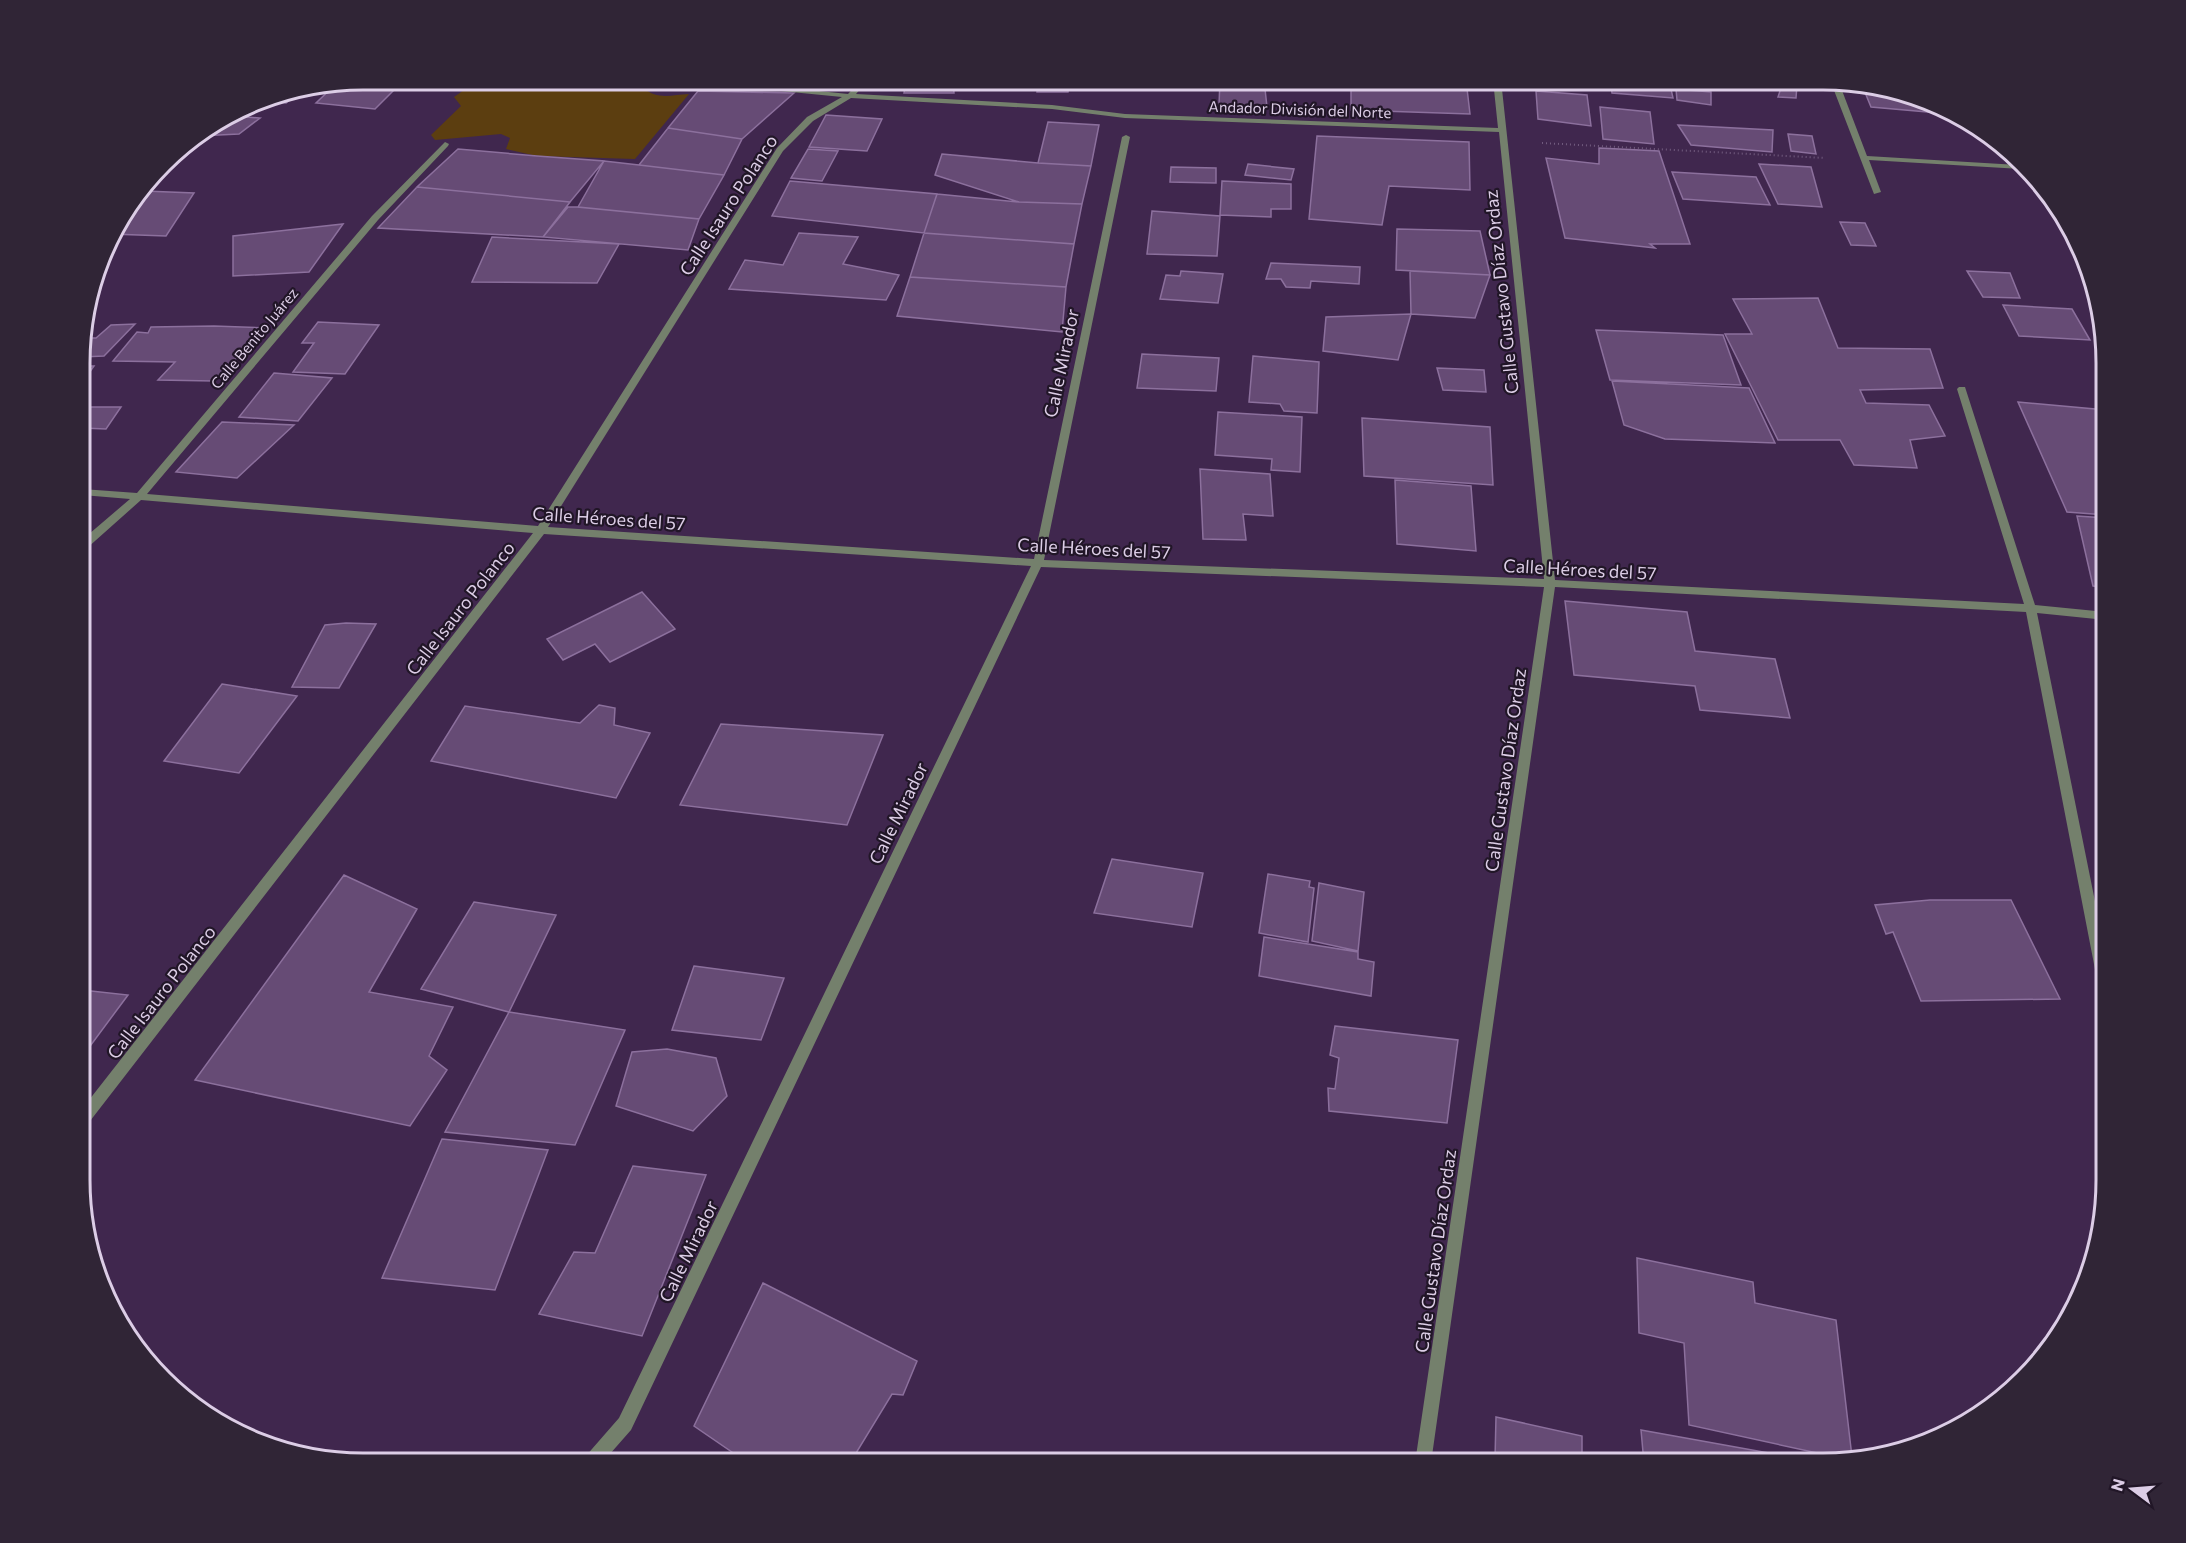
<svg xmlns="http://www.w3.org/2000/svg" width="2186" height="1543" font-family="Commissioner,sans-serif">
<rect width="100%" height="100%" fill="#40274e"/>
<path fill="#5c3e10" d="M478 80H592V83H645L644 88C656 100 672 95 689 94L635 159 537 156 506 149 510 138 501 134 435 140 431 135 461 106 454 97Z"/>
<path fill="#664b75" stroke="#8c709d" stroke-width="1.5" d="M363 80H404L375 109 316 103 335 85Z
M690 80H735L734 83 690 85Z
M748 80H783L781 85H747Z
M795 80H843L793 84Z
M906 80H953L954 93H904Z
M1038 80H1069L1068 92H1037Z
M1220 80H1264L1267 107 1219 105Z
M1351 80H1466L1470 114 1351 110Z
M1578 80H1656L1657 87Z
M1677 80H1713V90L1677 86Z
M1772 82 1797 85 1796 98 1778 97 1780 91Z
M1611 84 1671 89 1673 98 1612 93Z
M1862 85 1915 95 1950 114 1871 107Z
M1676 89 1711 92V105L1677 100Z
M698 91 794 93 742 139 668 128Z
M1536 91 1587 95 1591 126 1538 119Z
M300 92 286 103 263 100 257 104 251 103 255 101Z
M1600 107 1650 112 1654 144 1603 139Z
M826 115 882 119 867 151 809 147Z
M231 116 260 118 239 134 198 136Z
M1048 122 1099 125 1091 166 1038 163Z
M1678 125 1773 130 1772 152 1691 145Z
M668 128 742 139 724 175 639 165Z
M1788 134 1812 136 1816 154 1791 151Z
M1317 136 1469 142 1470 190 1389 186 1382 225 1309 219Z
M1599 148 1659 151 1690 244H1650L1655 248 1565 238 1546 158 1599 164Z
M458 149 537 156 604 161 570 202 417 187Z
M808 149 838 151 822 181 791 178Z
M942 154 1038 163 1091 166 1082 204 1019 202 935 175Z
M604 161 639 165 724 175 699 219 578 207Z
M1248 164 1294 169 1291 180 1245 175Z
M1759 164 1811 167 1822 207 1778 204Z
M1171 167 1216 168V183L1170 182Z
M1672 172 1756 177 1770 205 1683 199Z
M790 181 937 194 924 233 772 216Z
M1222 181 1291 184V209H1271V217L1220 215Z
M417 187 570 202 543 237 378 228Z
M144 191 194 193 166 236 111 234Z
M937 194 1019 202 1082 204 1074 244 924 233Z
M568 207H578L699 219 688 250 543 237Z
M1152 211 1220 216 1217 256 1147 254Z
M1840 222 1865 223 1876 246 1851 245Z
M343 224 309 272 233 276V236Z
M1397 229 1480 231 1490 275 1396 270Z
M799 233 858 237 843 264 899 275 886 300 729 289 745 260 783 265Z
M924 233 1074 244 1066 287 910 277Z
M492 237 619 244 597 283 472 282Z
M1271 263 1360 267 1359 284 1311 281 1310 288 1286 287 1281 279H1266Z
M1181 271 1223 274 1218 303 1160 299 1166 275 1180 276Z
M1410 271 1490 275 1475 318 1411 314Z
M1967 271 2010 273 2020 298 1983 297Z
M910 277 1066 287 1062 332 897 316Z
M1818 298 1838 348 1930 349 1943 388 1860 390 1866 403 1929 405 1945 436 1910 440 1917 468 1854 465 1840 440H1778L1725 334H1752L1733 299Z
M2003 305 2072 309 2090 340 2019 336Z
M1411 314 1398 360 1323 351 1326 317Z
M318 322 379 325 345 374 293 372 314 343H302Z
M135 324 104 356 82 357V338H96L111 325Z
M214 326 266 328 214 381 158 380 175 362 113 361 137 332 148 333 151 327Z
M1596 330 1723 335 1741 385 1610 380Z
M1142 354 1219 358 1216 391 1137 388Z
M1253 356 1319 362 1317 413 1284 411 1280 404 1249 402Z
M82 366H94L82 383Z
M1437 368 1484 370 1486 392 1443 390Z
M274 373 332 378 298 421 239 417Z
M1612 381 1749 388 1775 443 1665 439 1624 425Z
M2018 402 2106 410V515L2067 512Z
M85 407H121L106 429 82 428V412Z
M1218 412 1302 417 1300 472 1271 470 1272 459 1215 455Z
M1362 418 1490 427 1493 485 1364 476Z
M222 422 294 425 237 478 176 472Z
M1200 469 1270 474 1273 516 1243 514 1246 540 1203 539Z
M1395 480 1471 486 1476 551 1397 544Z
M2077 516 2106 518V587L2093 586Z
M642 592 675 629 610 662 595 644 563 660 547 639Z
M1565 601 1687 612 1695 651 1775 659 1790 718 1700 710 1695 686 1574 675Z
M346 623 376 624 339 688 292 687 325 625Z
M222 684 297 696 239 773 164 761Z
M599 705 615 708 614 725 650 733 616 798 431 761 465 706 580 723Z
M721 724 883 735 847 825 680 805Z
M1112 859 1203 873 1192 927 1094 913Z
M1268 874 1310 881 1309 887 1314 888 1308 942 1259 933Z
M344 875 417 909 369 992 453 1007 429 1056 447 1070 410 1126 195 1080Z
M1319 883 1364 892 1358 951 1312 941Z
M1930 900H2011L2060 999 1921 1001 1893 932 1886 934 1875 905Z
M474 902 556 915 509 1012 421 989Z
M1264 937 1358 952V959L1374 962 1371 996 1259 976Z
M694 966 784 978 761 1040 672 1030Z
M82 990 128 995 82 1057Z
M509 1012 625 1030 575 1145 445 1132Z
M1335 1026 1458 1040 1447 1123 1329 1111 1328 1088 1335 1089 1339 1058 1330 1055Z
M667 1049 716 1058 727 1096 693 1131 616 1106 632 1052Z
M442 1139 548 1150 495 1290 382 1278Z
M633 1166 706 1175 642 1336 539 1314 574 1252 595 1253Z
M1637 1258 1753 1282 1755 1303 1836 1320 1852 1457 1845 1459 1689 1425 1684 1343 1639 1333Z
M763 1283 917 1361 903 1395 892 1394 850 1463H748L694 1426Z
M1496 1417 1582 1436V1463H1513L1495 1459Z
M1641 1430 1780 1455 1781 1463H1644Z"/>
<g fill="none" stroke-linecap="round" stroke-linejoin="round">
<path stroke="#715b7e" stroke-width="2" stroke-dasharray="1 3" stroke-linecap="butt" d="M1542 143 1825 158"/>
<path fill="#74806c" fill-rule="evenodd" d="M665 80H671V86H771L848 94 861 80H868L856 94 1052 105 1125 114 1498 128 1493 80H1501L1555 580 2024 604 1957 389 1959 387H1965L2035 605 2106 612V620L2037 613 2106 956V996L2101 994 2099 990 2026 612 1555 587 1431 1463H1415L1544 587 1041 567 631 1430 602 1463H583L585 1457 619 1418 1031 566 544 534 87 1125 82 1127V1109L533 533 141 500 86 549 82 550V540L130 499 82 495V489L137 493 372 216 445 142 449 144 448 146 378 220 147 494 538 526 777 148 807 117 842 97 771 90H667L663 88ZM851 98 1052 109 1125 118 1499 132 1544 579 1044 560 1130 137 1126 135 1122 137 1034 559 548 527 783 151 813 121Z
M1830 80H1838L1867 156 2018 165 2021 169 1869 160 1881 192 1874 194Z"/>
</g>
<g text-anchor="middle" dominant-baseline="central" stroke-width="4.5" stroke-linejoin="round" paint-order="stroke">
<g font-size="15" fill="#dccde6" stroke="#211627">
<text transform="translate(1300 109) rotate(2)">Andador División del Norte</text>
<text transform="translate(254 338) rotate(-50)">Calle Benito Juárez</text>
</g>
<g font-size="18" fill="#dccde6" stroke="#211627">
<text transform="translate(728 205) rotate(-57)">Calle Isauro Polanco</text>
<text transform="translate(1501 292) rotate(-96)">Calle Gustavo Díaz Ordaz</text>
<text transform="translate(1061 363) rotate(-78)">Calle Mirador</text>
<text transform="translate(609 518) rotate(4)">Calle Héroes del 57</text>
<text transform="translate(1094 548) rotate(3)">Calle Héroes del 57</text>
<text transform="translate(1580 569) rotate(3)">Calle Héroes del 57</text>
<text transform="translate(460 608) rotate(-52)">Calle Isauro Polanco</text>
<text transform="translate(1505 770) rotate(-82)">Calle Gustavo Díaz Ordaz</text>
<text transform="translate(898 813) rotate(-64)">Calle Mirador</text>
<text transform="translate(161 992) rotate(-52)">Calle Isauro Polanco</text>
<text transform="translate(688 1251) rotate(-64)">Calle Mirador</text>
<text transform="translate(1435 1251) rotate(-82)">Calle Gustavo Díaz Ordaz</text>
</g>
</g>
<path d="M0 0H2186V1543H0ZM363 90H1823A273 273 0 0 1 2096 363V1180A273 273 0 0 1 1823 1453H363A273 273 0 0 1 90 1180V363A273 273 0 0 1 363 90Z" fill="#302536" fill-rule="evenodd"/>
<path fill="none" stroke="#dccde6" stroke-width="3" d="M363 90H1823A273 273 0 0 1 2096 363V1180A273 273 0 0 1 1823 1453H363A273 273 0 0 1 90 1180V363A273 273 0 0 1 363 90Z"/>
<g transform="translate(2132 1489) rotate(286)" stroke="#211627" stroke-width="4.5" paint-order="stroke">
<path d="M0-4.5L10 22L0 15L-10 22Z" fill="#dccde6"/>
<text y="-9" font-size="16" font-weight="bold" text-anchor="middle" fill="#dccde6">N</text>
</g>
</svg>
